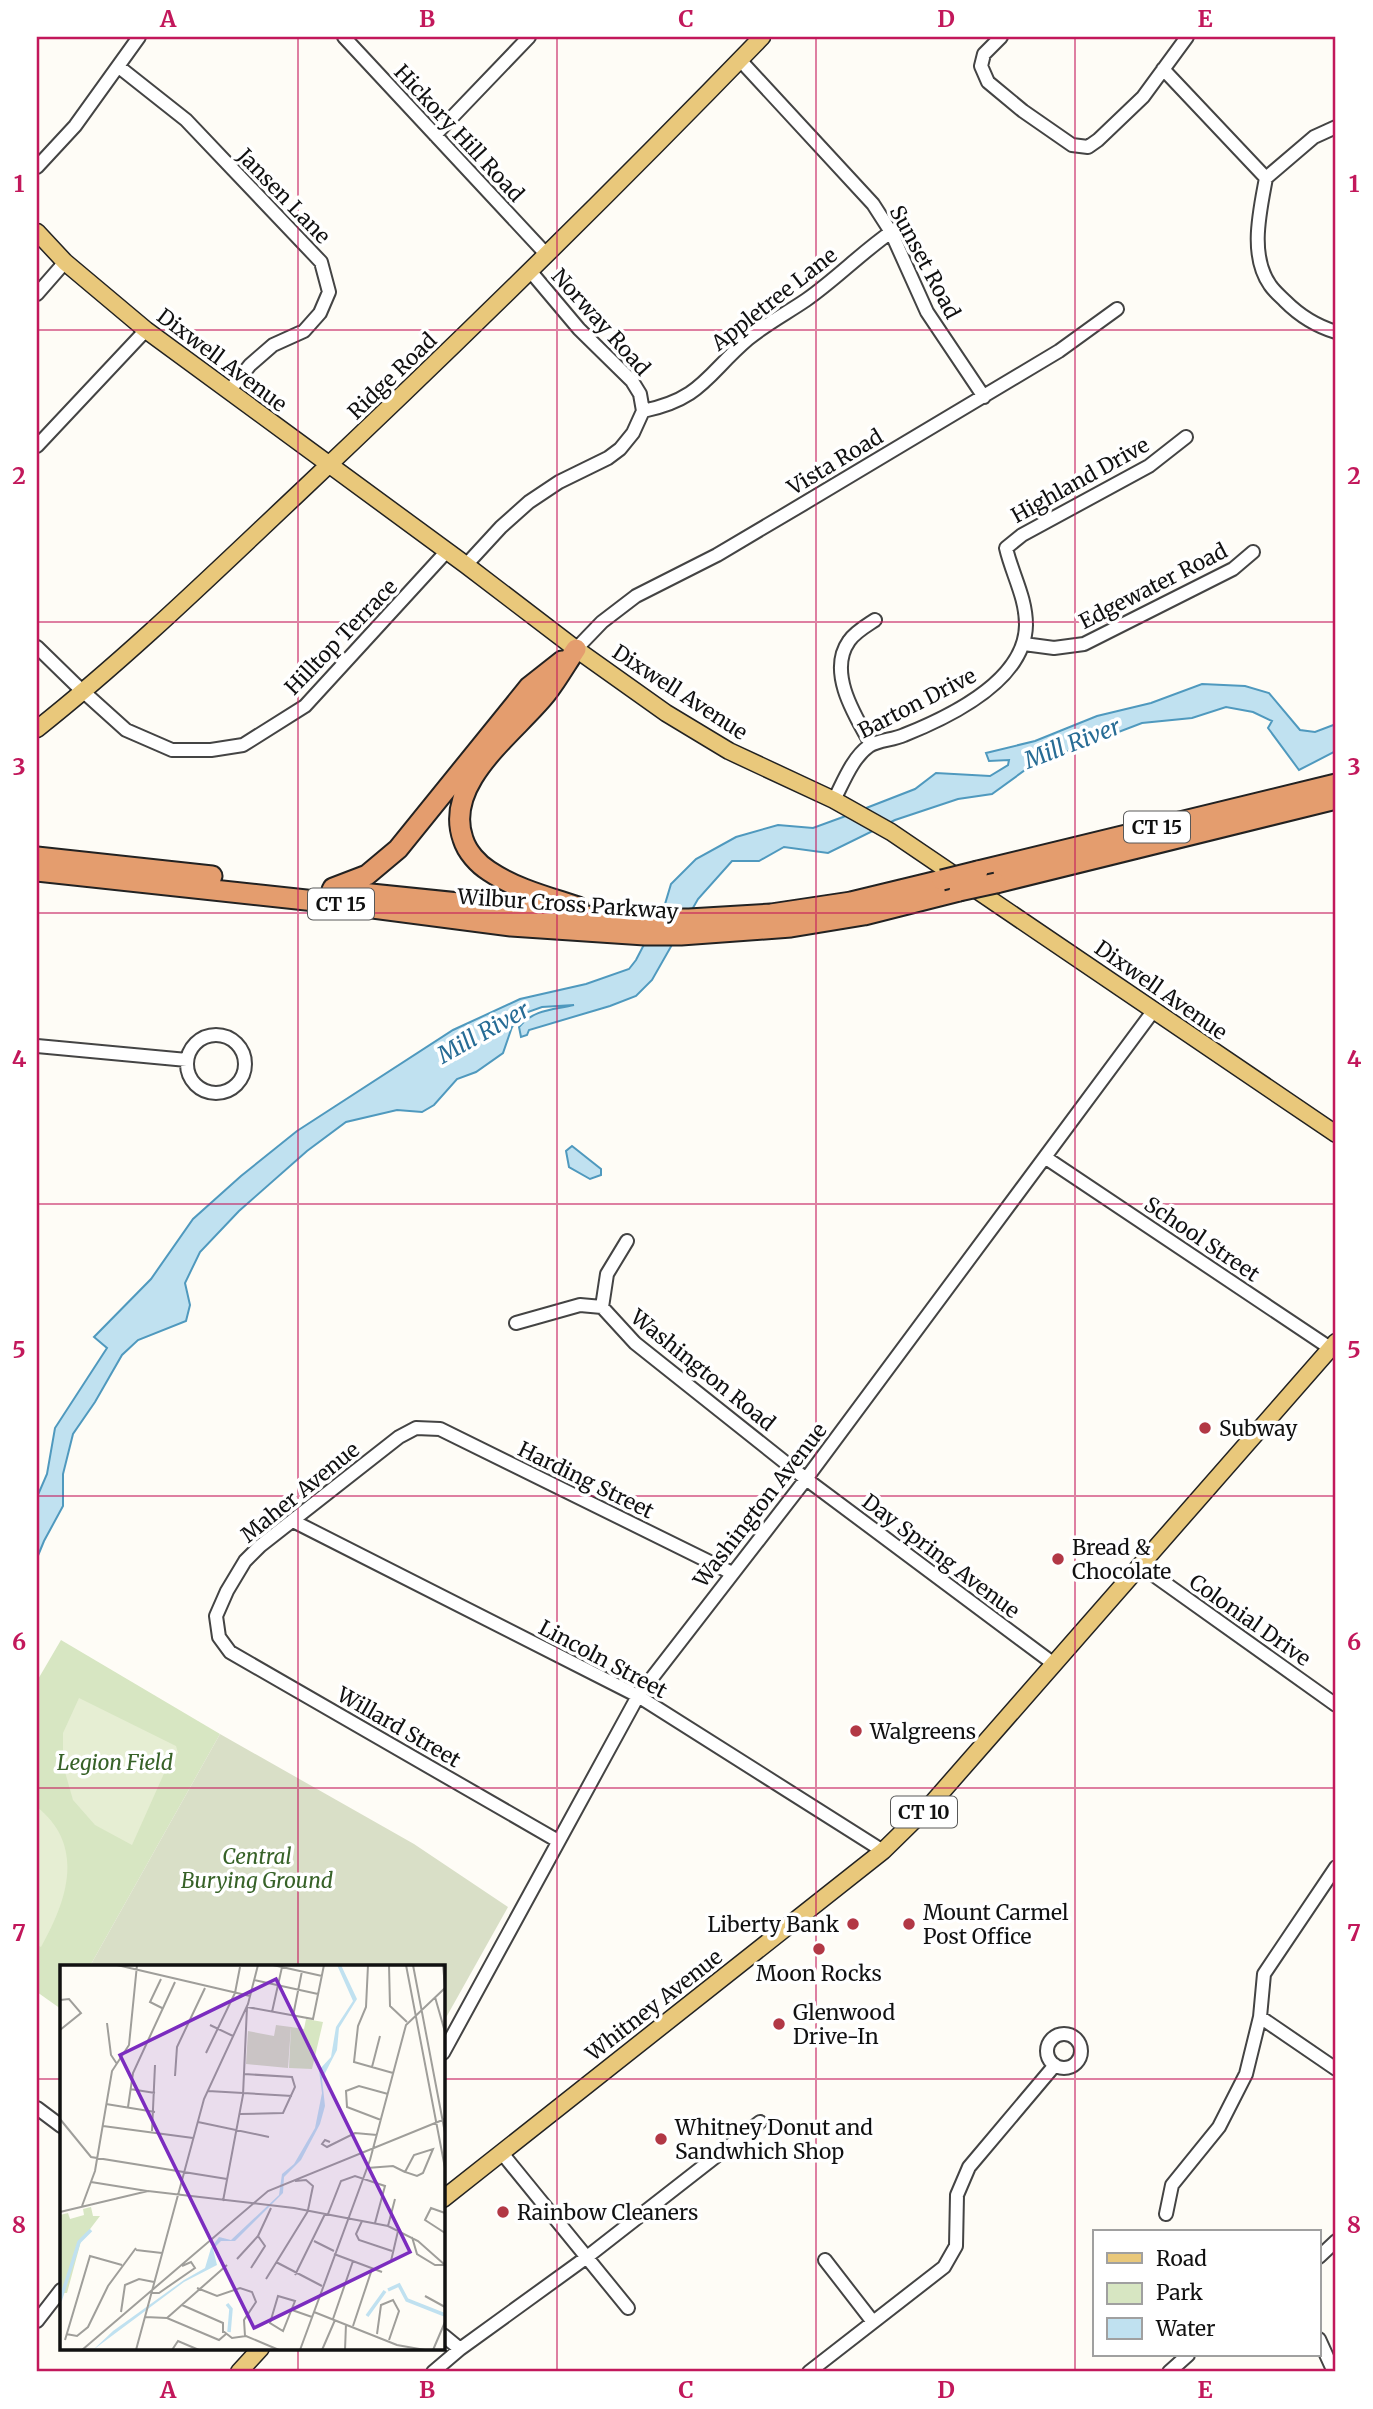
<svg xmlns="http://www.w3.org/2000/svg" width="1373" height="2409" font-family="Merriweather,serif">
<rect width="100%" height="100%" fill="#fefcf6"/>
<path fill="#d7e6c2" d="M61 1640 220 1734 90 1966H61V2009L37 1992V1681Z"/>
<path fill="#d9dfc7" d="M220 1734 414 1844 508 1907 443 2023V1966H90Z"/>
<path fill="#e6eed3" d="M79 1698 176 1746 178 1753 171 1758 132 1845 95 1825 73 1800 63 1765V1733Z
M37 1807C86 1846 67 1901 41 1947L37 1945Z"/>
<path fill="#c0e1f0" stroke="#4f99be" stroke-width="2" d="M1202 684 1245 686 1269 693 1300 730 1315 732 1336 724V751L1299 770 1268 728 1272 721 1253 712 1226 707 1192 718 1142 723 1032 765 992 794 958 799 895 820 828 853 784 847 759 861H732L698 899 652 980 636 996 610 1006 529 1030 527 1035 521 1037 519 1027C534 1009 553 1010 574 1005L542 1007 525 1013 512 1027 503 1053 476 1072 457 1079 434 1105 422 1112 397 1110 346 1122 307 1151 239 1211 200 1252 185 1283 190 1305 186 1321 138 1340 122 1355 95 1402 73 1434 63 1474V1506L44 1541 37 1558V1497L47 1474 55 1428 107 1348 94 1337 151 1279 193 1219 241 1176 297 1131 453 1030 520 999 586 984 629 969 636 960 665 904 671 884 696 859 736 837 778 825 813 828 843 817 915 789 936 773 990 776 1008 765 1009 760 989 761 986 753 1035 741 1097 716 1151 703Z
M572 1146 601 1169V1175L590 1179 569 1167 566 1151Z"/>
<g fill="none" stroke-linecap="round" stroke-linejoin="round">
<g stroke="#444" stroke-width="16">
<path id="minor" d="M344 37 547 255
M1001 37 984 54 981 66 988 82 1023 111 1072 145 1088 147 1098 140 1143 97 1187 37
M740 60 873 204 891 232 927 312 984 397
M119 67 186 120 321 262 329 292 320 313 304 331 273 345 250 365 229 391
M1163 69 1266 178
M1336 127 1314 137 1266 178C1260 211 1249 255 1270 285 1274 291 1280 296 1285 301 1300 316 1316 326 1336 332
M435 135 529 37
M37 167 75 126 139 37
M37 294 65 262
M643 411C702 399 707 374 748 339 766 324 787 313 806 300 836 279 861 253 891 232
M37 446 146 330
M466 565 501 527 529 502 559 482 608 458 620 449 633 433 643 411 640 394 632 381 579 329 531 272
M1024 644 1054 648 1084 644 1233 569 1253 552
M37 647 76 685 126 730 172 750H211L243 745 305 706 447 551
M576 649 602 622 636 596 717 555 803 504 1059 351 1117 309
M871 744C855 716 827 672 849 641 855 632 866 626 875 620
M834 800C843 783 852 758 869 746 878 740 893 740 904 735 949 717 1025 681 1026 625 1026 597 1012 574 1006 548L1022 535 1149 466 1186 437
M187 1064a29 29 0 1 1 58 0a29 29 0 1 1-58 0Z
M37 1046 187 1060
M1046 1158 1336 1352
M627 1241 607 1274 602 1307 635 1343 806 1479 1054 1664
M516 1323 580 1305 602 1307
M293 1521 638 1696 883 1851
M1141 1566 1336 1705
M558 1841 230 1652 219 1637 216 1616 227 1591 245 1561 260 1546 399 1437 416 1428 440 1429 732 1573
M1260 2017 1336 2069
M1047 2051a17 17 0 1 1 34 0a17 17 0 1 1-34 0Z
M443 2053 638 1696 806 1479 1154 1010
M37 2108 61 2126
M501 2152 628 2308
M1166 2214 1172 2185 1219 2127 1246 2074 1260 2017 1264 1974 1336 1867
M1319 2257 1336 2241
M825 2260 873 2322
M37 2321 61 2290
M443 2335 460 2349
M1319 2339 1334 2372
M433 2372 460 2349 587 2257 760 2122
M809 2372 944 2267 956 2246 957 2195 969 2167 1055 2065
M1169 2372 1188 2355"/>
</g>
<g stroke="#222" stroke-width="19">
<path id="major" d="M37 232 65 262 146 330 466 565 576 649 666 713 729 751 834 800 891 832 1336 1134
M37 729C129 656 213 574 299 493 457 344 611 193 762 37
M443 2199 883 1851 933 1802 1336 1342
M239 2372 261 2348"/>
</g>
<g stroke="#222" stroke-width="23">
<path id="highway" d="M576 649C566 664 557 680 546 694 515 733 443 782 463 839 467 852 478 864 489 871 516 889 548 897 578 907
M37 857 212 876
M37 871 334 903 511 926 645 935H681L791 927 864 915 959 891
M978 871 1336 784
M996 883 1336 799
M333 888 367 875 398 849 529 687 562 661
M332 890 616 919H689L771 914 851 902 942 880"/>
</g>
<use href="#minor" stroke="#fff" stroke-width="12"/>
<use href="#major" stroke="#e9c87b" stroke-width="16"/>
<use href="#highway" stroke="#e49d6e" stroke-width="19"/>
<g stroke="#222" stroke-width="23" stroke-linecap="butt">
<path id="highway-bridge" d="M942 880 978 871
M959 891 996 883"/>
</g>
<use href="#highway-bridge" stroke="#e49d6e" stroke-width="19"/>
</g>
<path fill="none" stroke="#c2185b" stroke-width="2" stroke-opacity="0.55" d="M298 37V1966M557 37V2372M816 37V2372M1075 37V2372M37 330H1336M37 622H1336M37 913H1336M37 1204H1336M37 1496H1336M37 1788H1336M37 2079H61M443 2079H1336M298 2348V2372"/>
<g fill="#b23845" stroke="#fff" stroke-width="2.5">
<circle cx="1205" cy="1428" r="7"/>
<circle cx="1058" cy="1559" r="7"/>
<circle cx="856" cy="1731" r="7"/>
<circle cx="853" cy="1924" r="7"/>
<circle cx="909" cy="1924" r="7"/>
<circle cx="819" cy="1949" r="7"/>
<circle cx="779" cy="2024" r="7"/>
<circle cx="661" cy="2139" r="7"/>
<circle cx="503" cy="2212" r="7"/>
</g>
<g text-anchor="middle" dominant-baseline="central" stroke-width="7" stroke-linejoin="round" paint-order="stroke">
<g fill="#fff" stroke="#585858" stroke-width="2">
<rect x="1124" y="811.5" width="66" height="31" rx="5"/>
<rect x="308" y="888.5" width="66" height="31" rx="5"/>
<rect x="891" y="1796.5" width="66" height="31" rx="5"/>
</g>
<g font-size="19" font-weight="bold" fill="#111">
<text x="1157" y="827">CT 15</text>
<text x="341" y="904">CT 15</text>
<text x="924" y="1812">CT 10</text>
</g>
<g font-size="21" fill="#111" stroke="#fff">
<text transform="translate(459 133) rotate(47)">Hickory Hill Road</text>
<text transform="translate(284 196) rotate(46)">Jansen Lane</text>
<text transform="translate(925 262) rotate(62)">Sunset Road</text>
<text transform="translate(774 299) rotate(-38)">Appletree Lane</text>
<text transform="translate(601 322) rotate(48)">Norway Road</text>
<text transform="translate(222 360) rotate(37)">Dixwell Avenue</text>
<text transform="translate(392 376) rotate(-44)">Ridge Road</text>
<text transform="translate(835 462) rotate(-31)">Vista Road</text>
<text transform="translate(1080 480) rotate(-29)">Highland Drive</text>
<text transform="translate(1153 586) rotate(-27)">Edgewater Road</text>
<text transform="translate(341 637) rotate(-46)">Hilltop Terrace</text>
<text transform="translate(680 692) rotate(33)">Dixwell Avenue</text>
<text transform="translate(917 703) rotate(-27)">Barton Drive</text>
<text transform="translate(568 904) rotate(4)">Wilbur Cross Parkway</text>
<text transform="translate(1161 990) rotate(35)">Dixwell Avenue</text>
<text transform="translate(1202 1239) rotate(34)">School Street</text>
<text transform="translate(703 1370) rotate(39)">Washington Road</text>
<text transform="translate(586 1480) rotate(26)">Harding Street</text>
<text transform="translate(300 1492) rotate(-39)">Maher Avenue</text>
<text transform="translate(760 1505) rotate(-52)">Washington Avenue</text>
<text transform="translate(941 1556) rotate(37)">Day Spring Avenue</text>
<text transform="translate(1250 1620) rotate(35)">Colonial Drive</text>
<text transform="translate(603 1659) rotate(28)">Lincoln Street</text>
<text transform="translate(399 1727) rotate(30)">Willard Street</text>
<text transform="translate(654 2005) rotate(-38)">Whitney Avenue</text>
</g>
<g font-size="21" fill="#111" stroke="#fff" text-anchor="start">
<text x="1219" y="1428">Subway</text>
<text x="1072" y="1547">Bread &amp;<tspan x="1072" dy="24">Chocolate</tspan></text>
<text x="870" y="1731">Walgreens</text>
<text x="923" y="1912">Mount Carmel<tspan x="923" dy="24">Post Office</tspan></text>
<text x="839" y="1924" text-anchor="end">Liberty Bank</text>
<text x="819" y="1973" text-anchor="middle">Moon Rocks</text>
<text x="793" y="2012">Glenwood<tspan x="793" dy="24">Drive-In</tspan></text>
<text x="675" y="2127">Whitney Donut and<tspan x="675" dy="24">Sandwhich Shop</tspan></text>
<text x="517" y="2212">Rainbow Cleaners</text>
</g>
<g font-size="21" font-style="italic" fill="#376228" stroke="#fff">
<text x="115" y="1762">Legion Field</text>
<text x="257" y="1856">Central<tspan x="257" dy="24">Burying Ground</tspan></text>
</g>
<g font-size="23" font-style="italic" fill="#276c95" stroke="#fff">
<text transform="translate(1072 743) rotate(-21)">Mill River</text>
<text transform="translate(483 1032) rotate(-29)">Mill River</text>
</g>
</g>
<g transform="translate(60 1965)">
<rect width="385" height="385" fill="#fefcf6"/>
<path d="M246 54 263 57 252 104 229 103 231 62 244 64ZM31 242 33 251H40L21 276 7 328H0V250L8 248 10 254 24 250 23 244Z" fill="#d7e6c2"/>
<path d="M216 60 231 62 228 103 186 99 188 66 214 71Z" fill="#d9dfc7"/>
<path d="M277 0H281L297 34 279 63 277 85 262 114 265 141 260 159 241 195 224 212 223 228 175 276H161L153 284 157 300 124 317 33 385 53 366 124 315 145 303 151 283 159 272 171 275 219 230 222 209 234 199 255 163 262 128 259 105 271 92 276 62 293 36Z" fill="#c0e1f0"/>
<path fill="none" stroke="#c0e1f0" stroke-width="3.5" d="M328 325 339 320 347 335 385 350M0 336 19 277 31 265M167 339 171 344 169 367M307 351 325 326"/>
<path fill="none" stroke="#9f9e9a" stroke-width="2" d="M57 0 190 31M213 0 262 11M308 0 306 42 298 61 294 97 333 108M329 0 330 41 347 57M346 0 385 203M353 0 385 168M383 0 385 22M101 14 90 37 102 43M194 15 258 29M375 32 385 67M0 35 9 34 21 48 0 65M212 47 222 2M233 51 242 6M47 58 51 90 57 99M150 60 173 71M146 88 175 28 180 2M312 102 320 71M115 111 117 82 145 23M70 124 95 128M148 126 232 131M46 139 95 147M68 142 73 108 115 17M180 149 223 148 235 122 232 112 184 109M0 154 31 192 167 214M321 155 287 142 286 126 299 121 328 129M138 157 209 172M43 161 133 173M92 166 95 100M270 177 265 175 262 179 267 182 295 168 317 170M373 184 363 208 357 211 345 207 354 190ZM307 203 333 201 345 207M235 216 246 215 253 221 248 245M31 217 87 226M163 236 183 130 187 42 253 54 264 0M22 241 35 206 52 106 69 80 77 0M0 247 88 226 234 243 328 261 358 276 385 300M385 248 371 243 365 255 385 268M268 249 281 216 295 211 325 221 315 258M302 256 296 269 299 275 332 286M328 261 335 234M198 271 211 243M352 272 357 289 375 300H384M254 276 274 286M76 285 102 288M274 289 322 307M177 294 198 271M331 296 338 266M216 297 262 321M191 303 205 281 198 271M235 310 265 249M206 314 248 246M137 323 157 331 180 323 192 327 196 337 184 355 185 371M91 328H99L135 303 131 297 122 301M218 331 235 336 223 366 210 358ZM365 331 385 342M122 340 163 358V368M232 345 252 352M61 347 65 320 79 314 94 317M254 347 337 380 365 385M85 352 107 353 159 375 166 369M107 353 167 300M273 354 293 296M293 361 312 304M163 366 172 373 186 371 219 385M6 369 17 371 28 362 48 321 76 283M317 369 321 340 333 335 339 346 329 375M5 375 30 291 62 300M22 385 208 226 385 154M76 385 144 134 188 39 198 0M112 385 118 376 139 385M240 385 310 195 346 60 385 23M262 385 275 355M285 385 286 359M373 385 385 357"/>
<path fill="#7b2cbf" fill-opacity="0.15" stroke="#7b2cbf" stroke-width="3.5" d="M216 14 350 287 194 363 60 90Z"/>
<rect width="385" height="385" fill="none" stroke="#111" stroke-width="3.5"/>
</g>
<rect width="1373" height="2409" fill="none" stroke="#ffffff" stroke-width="77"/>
<rect x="1093" y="2230" width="228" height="126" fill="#ffffff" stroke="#a0a0a0" stroke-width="2"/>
<rect x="1107" y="2253" width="35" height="10" fill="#e9c87b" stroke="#a0a0a0" stroke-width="2"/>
<text x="1156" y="2266" font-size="21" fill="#111111">Road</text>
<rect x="1107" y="2283" width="35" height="21" fill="#d7e6c2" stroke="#a0a0a0" stroke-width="2"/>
<text x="1156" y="2300" font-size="21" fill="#111111">Park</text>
<rect x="1107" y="2318" width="35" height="21" fill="#c0e1f0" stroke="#a0a0a0" stroke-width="2"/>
<text x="1156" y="2336" font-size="21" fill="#111111">Water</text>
<rect x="38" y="38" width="1296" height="2332" fill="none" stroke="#c2185b" stroke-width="2.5"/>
<g font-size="23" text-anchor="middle" font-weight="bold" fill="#c2185b">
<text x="168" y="27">A</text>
<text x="427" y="27">B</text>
<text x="686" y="27">C</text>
<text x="946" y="27">D</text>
<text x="1205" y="27">E</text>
<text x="19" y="192">1</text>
<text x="1354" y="192">1</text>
<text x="19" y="484">2</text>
<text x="1354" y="484">2</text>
<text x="19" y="775">3</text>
<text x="1354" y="775">3</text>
<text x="19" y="1067">4</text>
<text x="1354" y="1067">4</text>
<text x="19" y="1358">5</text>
<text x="1354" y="1358">5</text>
<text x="19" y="1650">6</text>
<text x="1354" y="1650">6</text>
<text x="19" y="1941">7</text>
<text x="1354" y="1941">7</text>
<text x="19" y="2233">8</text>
<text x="1354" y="2233">8</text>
<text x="168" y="2398">A</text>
<text x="427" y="2398">B</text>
<text x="686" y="2398">C</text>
<text x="946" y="2398">D</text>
<text x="1205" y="2398">E</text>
</g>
</svg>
